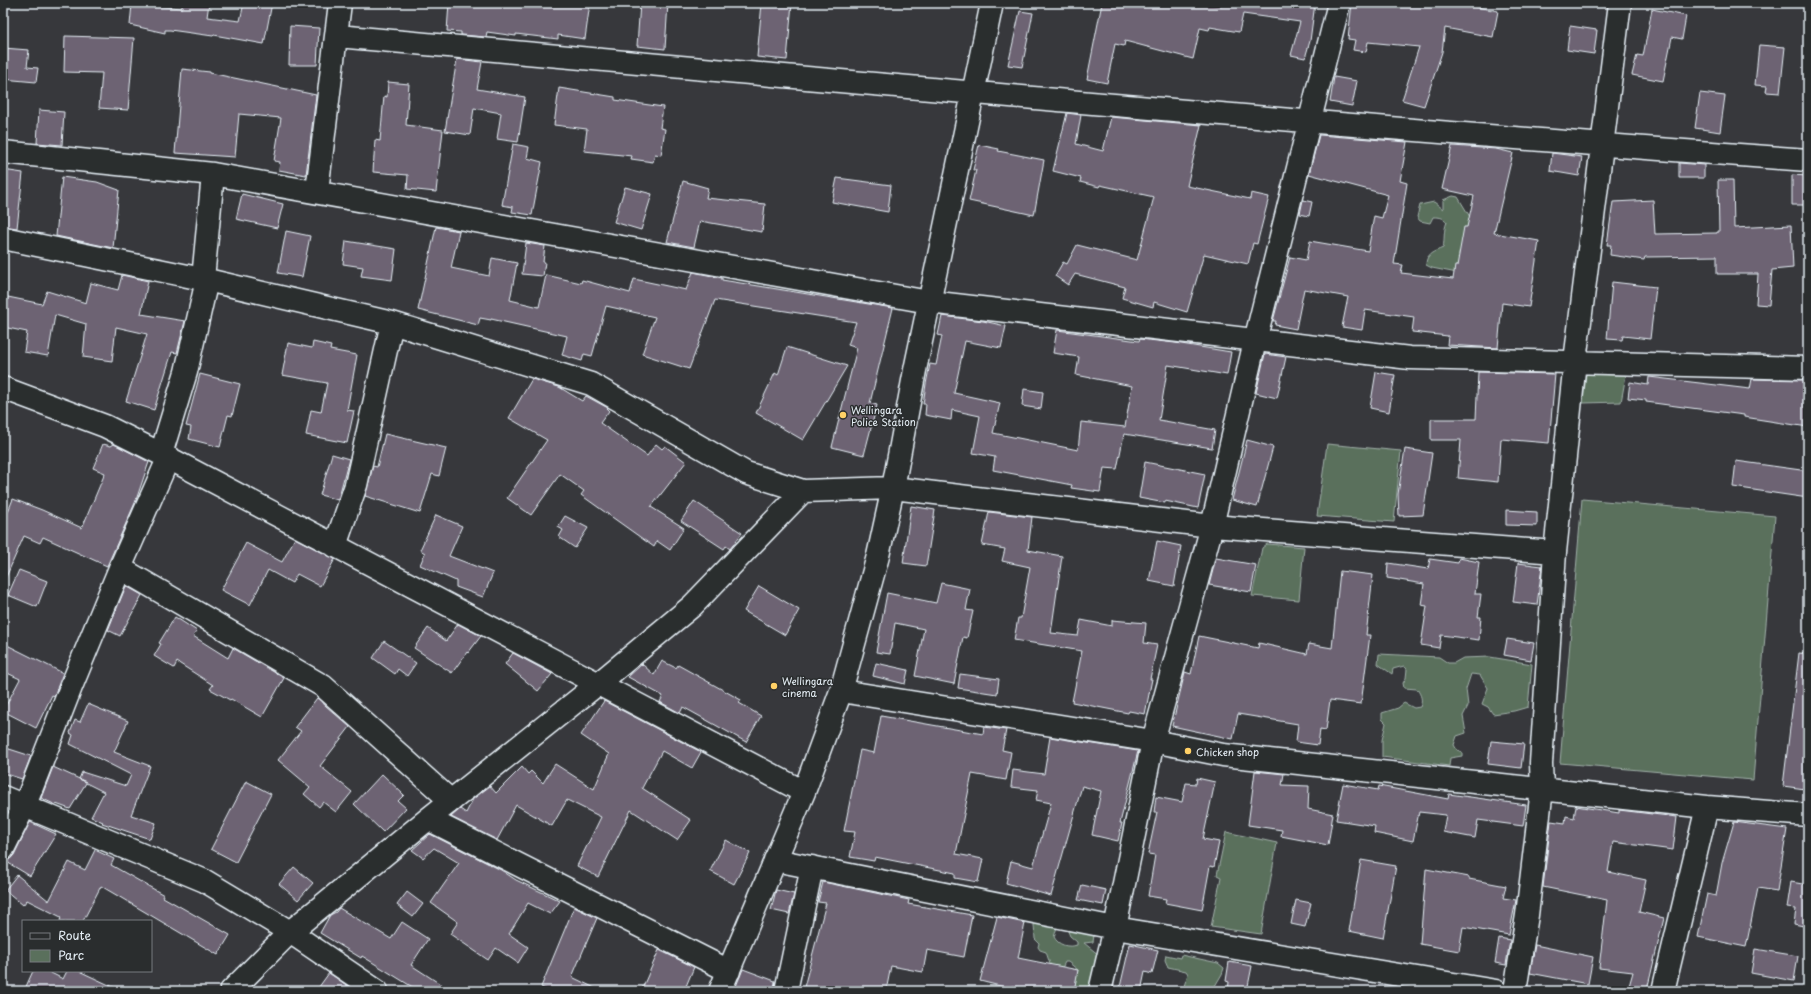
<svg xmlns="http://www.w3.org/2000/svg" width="1811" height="994" font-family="'Playpen Sans',sans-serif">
<rect width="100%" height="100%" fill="#37383c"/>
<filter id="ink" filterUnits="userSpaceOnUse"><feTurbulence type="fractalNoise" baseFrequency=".025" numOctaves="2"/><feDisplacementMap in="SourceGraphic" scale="8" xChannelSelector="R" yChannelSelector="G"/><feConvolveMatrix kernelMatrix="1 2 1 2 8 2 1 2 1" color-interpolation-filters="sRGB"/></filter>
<g filter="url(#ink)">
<path fill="#5a705c" stroke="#a1b0aa" d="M1453 196 1458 197 1470 217 1457 273 1432 268 1426 265C1426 253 1434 252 1443 248 1445 239 1443 231 1447 222 1443 217 1439 217 1433 217L1430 223 1420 221 1417 217 1420 205 1434 202 1443 209V200Z
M1586 374 1626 375 1621 402 1583 403Z
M1327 444 1401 451 1394 522 1317 516Z
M1582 499 1775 516 1753 780 1560 763Z
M1267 544 1304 547 1299 600 1252 596 1262 548Z
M1379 654 1439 657 1448 663H1454L1463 658 1490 657 1532 664 1528 707 1514 711 1493 714 1488 707 1482 704 1488 688 1480 675 1471 674 1466 689 1468 706 1463 716 1466 733 1457 736 1454 745 1457 750 1462 752V756L1450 758 1449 766 1382 757V740L1386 723 1382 719V713L1398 708 1404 703 1414 708 1420 707C1423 700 1421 695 1417 689L1404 688 1403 683 1406 678 1407 669 1404 666 1393 669 1392 674 1378 664Z
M1226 832 1277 843 1261 934 1211 927 1221 877 1217 875Z
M1037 915 1057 927 1054 937C1058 945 1068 948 1077 945V942L1070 936 1067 929 1092 932 1094 935 1093 942 1084 943 1099 955 1098 962 1094 967 1109 991H1072L1078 970 1068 962H1065L1062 968 1055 969 1050 964 1046 952 1040 950 1038 947 1039 943 1035 939 1034 925Z
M1166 955 1180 958 1181 955 1218 963 1224 968 1222 974 1212 991H1174L1183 989 1188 974 1186 971 1168 967 1165 960Z"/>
<path fill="#6d6373" stroke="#e8f1f8" d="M182 3H209L207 17 240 21 244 3H272L264 44 214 35 213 36 170 30H165V33L130 25 132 4 182 8Z
M449 3H590L585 39 558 35V39L516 34V36L487 32 486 37 461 35V32L447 31Z
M640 3H668L665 49 637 46Z
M762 3H792L787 60 757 57Z
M1102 3H1203L1222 6 1223 3H1315L1310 41 1305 58 1291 55 1300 22 1243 14 1239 32 1210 27 1209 30 1200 28 1193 59 1125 41 1124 46 1115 44 1107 83 1087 79Z
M1352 3H1455L1498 11 1493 37 1445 28 1442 52 1424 106 1402 100 1419 47 1368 42 1366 52 1353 50 1355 40 1348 39Z
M1652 9 1686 16 1682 39 1672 37 1663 81 1632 75 1637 55 1643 56Z
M1020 11 1033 13 1022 67 1008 65Z
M290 26 319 28 317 65H289Z
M1570 26 1597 30 1594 54 1567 50Z
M65 36 134 38 128 110 99 108 102 73 64 72Z
M1759 45 1785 47 1780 93 1766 92 1767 86 1755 85Z
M3 48 29 50 27 67 38 68 36 82 3 79Z
M457 59 482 62 477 89 525 97 518 142 497 139 501 113 474 108 470 135 445 131Z
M182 69 210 72V73L316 95 306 175 279 170 280 162 274 161 281 118 239 114 235 157 175 153Z
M1334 77 1357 81 1352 106 1330 102Z
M388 82 409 84 406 125 443 130 436 192 407 189 408 175 373 172 375 140 380 141 384 96 387 97Z
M559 88 615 97V100L663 107 660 128 665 129 661 155 655 154 653 162 631 159 632 156 584 151 587 129 554 125Z
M1700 93 1725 96 1720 132 1695 128Z
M39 110 64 112 62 145 37 143Z
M1067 113 1081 115 1076 144 1103 151 1111 117 1201 125 1187 186 1250 199 1251 193 1269 197 1257 244 1253 243 1248 264 1204 254 1187 312 1154 302 1153 307 1122 298 1125 287 1075 274 1068 285 1055 276 1063 262 1067 264 1077 245 1137 260 1154 197 1100 185 1099 187 1080 182 1081 178 1053 171Z
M1319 135 1407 142 1400 181 1407 183 1394 264 1403 265 1401 273 1453 279 1455 266H1457L1464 227H1467L1474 196 1442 189 1452 146 1496 149 1513 153 1494 233 1539 241 1529 307 1502 303 1498 348 1447 345 1448 336 1412 332 1414 317 1365 310 1362 330 1342 327 1348 297 1304 289 1296 329 1275 325 1276 321H1273L1290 257 1306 260 1310 241 1368 251 1374 216 1382 218 1388 195 1309 174Z
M513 144 529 147 527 158 542 162 532 215 512 212 513 207 502 205Z
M979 145 999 149 998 151 1044 160 1034 215 969 201 976 170H973Z
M1552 153 1582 157 1579 176 1550 171Z
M1679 163 1704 165V178H1679Z
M3 170 23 173 17 228 3 226Z
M1792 175 1808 176V205H1792Z
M62 177 97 182 119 190 113 248 56 236Z
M837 178 891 185 888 212 832 202Z
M1718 180H1733L1734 228 1791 225 1793 268 1772 270 1769 305 1756 304 1758 274H1717V256L1645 257 1644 260 1610 255 1611 245H1607L1613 202 1653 200 1655 234 1717 233V232H1719Z
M683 181 708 188 706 198 765 204 762 232 700 221 694 247 667 242Z
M625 187 652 194 641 230 614 222Z
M242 194 283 204 277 228 236 219Z
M1303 200 1312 202 1309 216 1300 214Z
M436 227 459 231 451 268 489 276 492 258 517 263 510 300 539 307 546 275 581 283 582 280 630 293 634 279 686 290 693 272 722 278V280L893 308 870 403 877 405 864 455 832 447 857 348 848 345 856 322 715 300 689 369 642 354 655 317 606 306 592 356 584 354 582 361 562 355 567 336 491 319V320L480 318 478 325 418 310Z
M286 231 310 236 302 277 278 273Z
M346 241 396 249 392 280 361 276 363 267 343 264Z
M526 243 545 246 543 262H545L543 276 522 274Z
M122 275 148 281 141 314 185 321 177 353 172 352 154 410 126 401 147 334 116 327 112 361 83 357 86 324 55 315 48 356 24 352 27 332 3 327V296L42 304 47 291 86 303 91 283 118 290Z
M1612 282 1656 287 1650 339 1623 336 1622 340 1607 339Z
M942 316 983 321 1006 326 1001 348 965 341 954 393 1000 403 993 433 1078 450 1081 422 1125 427 1132 386 1076 375 1079 357 1053 353 1057 330 1139 341 1140 339 1175 343 1231 352 1227 375 1168 365 1159 420 1215 430 1212 448 1124 434 1117 469 1104 468 1100 492 1071 488 1072 485 993 470 995 457 973 453 980 416 952 410 951 420 925 415 926 404H923L926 384 930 364 936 365 942 336 938 335Z
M313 342 331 346 330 350 357 355 347 410 354 411 347 443 306 435 311 410 321 412 327 383 282 375 288 343 312 348Z
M787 347 847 366 803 440 756 413 775 373 778 375Z
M1265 354 1286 357 1277 398 1256 393Z
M1376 372 1395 375 1389 412 1370 408Z
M1478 372 1555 374 1549 443 1501 439 1498 482 1458 478 1461 440H1431V419H1476Z
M200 374 240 384 232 416 228 415 220 447 189 439 191 427 186 426Z
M1649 377 1750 389 1752 379 1808 380 1804 398 1808 399V427L1744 417V415L1646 402V400L1628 398 1630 382 1648 385Z
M532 379 559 387 582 401 586 396 608 408 607 409 609 411 600 423 647 456 656 444 662 449 665 446 686 462 651 507 684 528 670 550 657 541 654 547 581 495 584 491 560 474 531 515 507 498 547 440 509 418Z
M1024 389 1043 392 1041 409 1022 406Z
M385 434 446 448 439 476 432 474 420 513 365 496 373 466 377 467Z
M1247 440 1273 447 1257 507 1232 500Z
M103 444 111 446 114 444 149 462 135 503 107 566 43 537 40 543 24 536 3 584V524L13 499 42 510 82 528 105 473 93 468Z
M1405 449 1432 453 1423 515 1399 516 1398 494Z
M332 454 349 459 338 500 320 495Z
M1736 461 1808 471V498L1733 487Z
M1145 462 1205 474 1198 508 1165 501V503L1139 498Z
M694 501 742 533 730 549 726 546 724 549 681 521Z
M911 506 935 510 926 566 903 563Z
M1506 510 1537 512V526L1506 525Z
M989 512 1032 517 1028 550 1062 556 1051 633 1078 636 1081 620 1112 626V620L1146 623 1144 643 1157 645 1150 679H1152L1145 714 1129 711 1128 713 1072 702 1082 651 1014 640 1018 618H1021L1030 567 1002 561 1005 549 982 545Z
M436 515 462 526 449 556 493 573 483 597 456 587V581L420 565 425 553 420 550Z
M565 516 588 528 575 548 559 537 563 530 558 527Z
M295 538 335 559 320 586 297 574 292 583 268 570 250 605 221 590 246 543 282 562Z
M1157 541 1181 546 1174 586 1149 581Z
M1216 558 1256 565 1251 592 1209 585Z
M1459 558 1479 562 1475 594H1481L1478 617H1481L1479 640 1441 635 1439 648 1421 645 1427 606 1421 605 1424 584 1387 578 1388 563 1428 569 1430 559 1458 563Z
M1518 563 1542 566 1537 605 1513 602Z
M19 570 47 581 37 607 8 595Z
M1340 571 1373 575 1366 635H1370L1361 704 1330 700 1326 730 1320 729 1318 745 1296 742 1298 724 1238 714 1233 739 1172 726 1185 672 1191 674 1199 636 1258 648 1259 643 1307 654 1309 644 1332 648Z
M941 583 970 589 966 610 973 611 967 638 963 637 954 684 915 676 924 629 895 623 890 654 876 652 887 593 936 603Z
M126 586 142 595 120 636 108 630Z
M759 586 799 610 785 635 744 611Z
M175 617 197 631 193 636 228 658 233 648 284 678 262 717 231 699 230 700 210 689 213 685 177 662 174 668 154 656 161 644 159 643Z
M458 624 481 636 468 653 467 652 452 673 414 648 428 628 446 641Z
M1507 639 1534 643 1531 660 1504 655Z
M384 641 416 663 407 676 398 669 395 674 373 658Z
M3 643 63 673 54 696 52 695 36 728 3 711 20 679 3 671Z
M513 653 552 674 538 691 505 664Z
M1799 653 1808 654V771L1805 789 1783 786Z
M662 661 676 668 678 665 741 700 739 703 761 716 746 742 683 707 680 713 660 702 663 696 628 677 642 664 654 675Z
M876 663 908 670 905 684 873 676Z
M960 674 999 679 997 694 958 688Z
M317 698 350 727 320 766 352 792 336 812 323 802 319 807 304 794 310 787 278 760 301 731 295 727Z
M604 701 701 752 692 768 662 751 642 788 691 820 677 840 631 810 598 877 577 866 601 817 567 800 552 826 516 805 497 840 451 817 460 809 466 813 473 799 490 786 496 793 522 767 528 774 531 771 543 783 555 764 594 789 609 754 581 735Z
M88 704 128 721 114 752 150 766 131 815 156 823 150 839 102 823 103 822 91 817 104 792 86 783 70 809 56 804V805L41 798 53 767 86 782 79 779 82 772 126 786 131 775 70 744 73 735 70 733 75 720 80 722Z
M881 716 983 734 984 727 1006 730 1002 750 1011 752 1006 780 972 774 956 854 983 859 978 882 955 878V873L875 857 874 861 850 857 855 832 844 831 860 750 874 753Z
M1050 737 1138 751 1120 823H1122L1118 841 1092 835 1101 791 1082 786 1051 896 1006 883 1011 861 1033 867 1051 803 1036 800 1038 790 1011 787 1013 770 1044 774Z
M1491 741 1524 744 1521 768 1488 764Z
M3 747 31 756 22 779 3 773Z
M1255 771 1284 774 1282 785 1309 786 1308 809 1333 814 1328 845 1281 836 1282 830 1248 825Z
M382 774 404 795 398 801 406 808 383 832 354 804Z
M1197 778 1215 782 1203 839 1219 842 1214 867 1210 866 1202 910 1165 903 1166 899 1148 896 1155 855 1148 854 1157 812H1154L1156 797 1182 802 1186 783 1196 784Z
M246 781 271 794 236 862 211 849Z
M1343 784 1378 790 1379 786 1448 799 1449 794 1526 805 1523 826 1478 820 1475 838 1443 832 1446 815 1419 812 1413 841 1374 833 1375 826 1336 820Z
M1576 806 1619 813V810L1677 817 1673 850 1613 842 1608 872 1646 880 1639 912 1664 918 1647 990 1629 986 1633 972 1599 968 1607 900 1543 887 1551 821 1565 823 1566 816 1574 818Z
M30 822 56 834 30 876 5 861 10 859 14 855Z
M1734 822 1787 829 1777 891 1758 888 1746 947 1698 937 1707 894 1716 896 1722 863Z
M430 834 501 870 516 880 560 901 550 914 528 903 509 934 528 947 518 963 496 948 488 960 450 934 458 922 431 903 459 863 434 848 423 858 412 850Z
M726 840 750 853 734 884 710 871Z
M95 850 114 859 111 865 164 895 163 897 230 935 218 955 101 886 83 921H60L61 917 27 900 23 905 5 890 17 875 49 901 69 862 85 870Z
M1361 860 1396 866 1383 938 1349 931Z
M294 867 313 883 298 900 279 884Z
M1426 869 1469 877V879L1506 886 1503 898 1516 900 1509 935 1463 927 1459 951 1420 944Z
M823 882 909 900 908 904 972 915 964 957 927 950 923 972 891 966 886 991H803L826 903 818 902Z
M1791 882 1808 885V927L1794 924 1796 909 1787 908Z
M1082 885 1106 890 1103 905 1078 900Z
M776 890 794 894 789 914 771 910Z
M407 892 423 904 413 917 397 905Z
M1296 900 1311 903 1305 927 1291 924Z
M574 907 597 918 572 977 601 991H550L541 987Z
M339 908 391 939 402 922 428 939 411 965 451 991H419L362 956 361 958 320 933 330 915 336 912Z
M997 917 1025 923 1018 958 1078 970 1074 991H1036L1012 986V989L980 981Z
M1499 938 1510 940 1506 965 1495 963Z
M1130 944 1158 950 1152 974 1145 972 1141 991 1120 987Z
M1535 945 1593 957 1588 984 1530 973Z
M1755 949 1798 956 1794 981 1751 973Z
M659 950 694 967 684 991H641Z
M1229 962 1252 966 1247 991H1228L1229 982 1226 981Z
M743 969 775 981 774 991H734Z
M33 971H47L63 979 67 971H79L122 991H24Z
M329 973 355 991H316Z"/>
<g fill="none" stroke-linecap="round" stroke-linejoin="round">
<g stroke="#e8f1f8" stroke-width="25">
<path id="minor" d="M337 36C827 80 1317 125 1808 160
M3 152 213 174 929 302 1410 358 1808 368
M317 191 340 3
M3 238 207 280 392 323 591 384 746 473 803 491
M203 279 213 174
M3 388 105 426 161 454 804 792
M161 454 186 372 207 280
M335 546 356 485 392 323
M120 568 323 686 451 801
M841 691 1153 741 1223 755 1707 807 1808 815
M3 797 205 881 290 932 377 991
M428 819 729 971
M3 849 25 805 71 687 120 568 168 459
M775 860 1115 928 1496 991
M231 991 290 932 428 819 599 683 692 606 803 491 893 488 1212 526 1555 552
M720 991 804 792 841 691 878 556 893 488 915 370 992 3
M786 991 812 867
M1100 991 1115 928 1153 741 1212 526 1255 341 1339 3
M1515 991 1527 915 1542 789 1541 763 1555 552 1575 361 1620 3
M1663 991 1707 807"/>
</g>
<use href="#minor" stroke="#2a2d2e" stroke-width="22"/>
</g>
</g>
<g fill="#ffd166" stroke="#2a2d2e" stroke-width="1.5">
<circle cx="843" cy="415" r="4"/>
<circle cx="774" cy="686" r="4"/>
<circle cx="1188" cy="751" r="4"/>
</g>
<g text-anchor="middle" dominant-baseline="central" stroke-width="3" stroke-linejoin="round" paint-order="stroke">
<g font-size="10" fill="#e8f1f8" stroke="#2a2d2e" text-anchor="start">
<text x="851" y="409">Wellingara<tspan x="851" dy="12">Police Station</tspan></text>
<text x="782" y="680">Wellingara<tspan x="782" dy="12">cinema</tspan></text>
<text x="1196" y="751">Chicken shop</text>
</g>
</g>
<rect width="1811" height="994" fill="none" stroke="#2a2d2e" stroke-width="16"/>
<rect x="8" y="8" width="1795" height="978" fill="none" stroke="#e8f1f8" stroke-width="1.5" filter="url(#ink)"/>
<rect x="22" y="920" width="130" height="52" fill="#2a2d2e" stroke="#767b7f"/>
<rect x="30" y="933" width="20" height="6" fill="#2a2d2e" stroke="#767b7f"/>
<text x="58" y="940" font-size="12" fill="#e8f1f8">Route</text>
<rect x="30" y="950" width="20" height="12" fill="#5a705c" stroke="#767b7f"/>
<text x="58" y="960" font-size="12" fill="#e8f1f8">Parc</text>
</svg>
